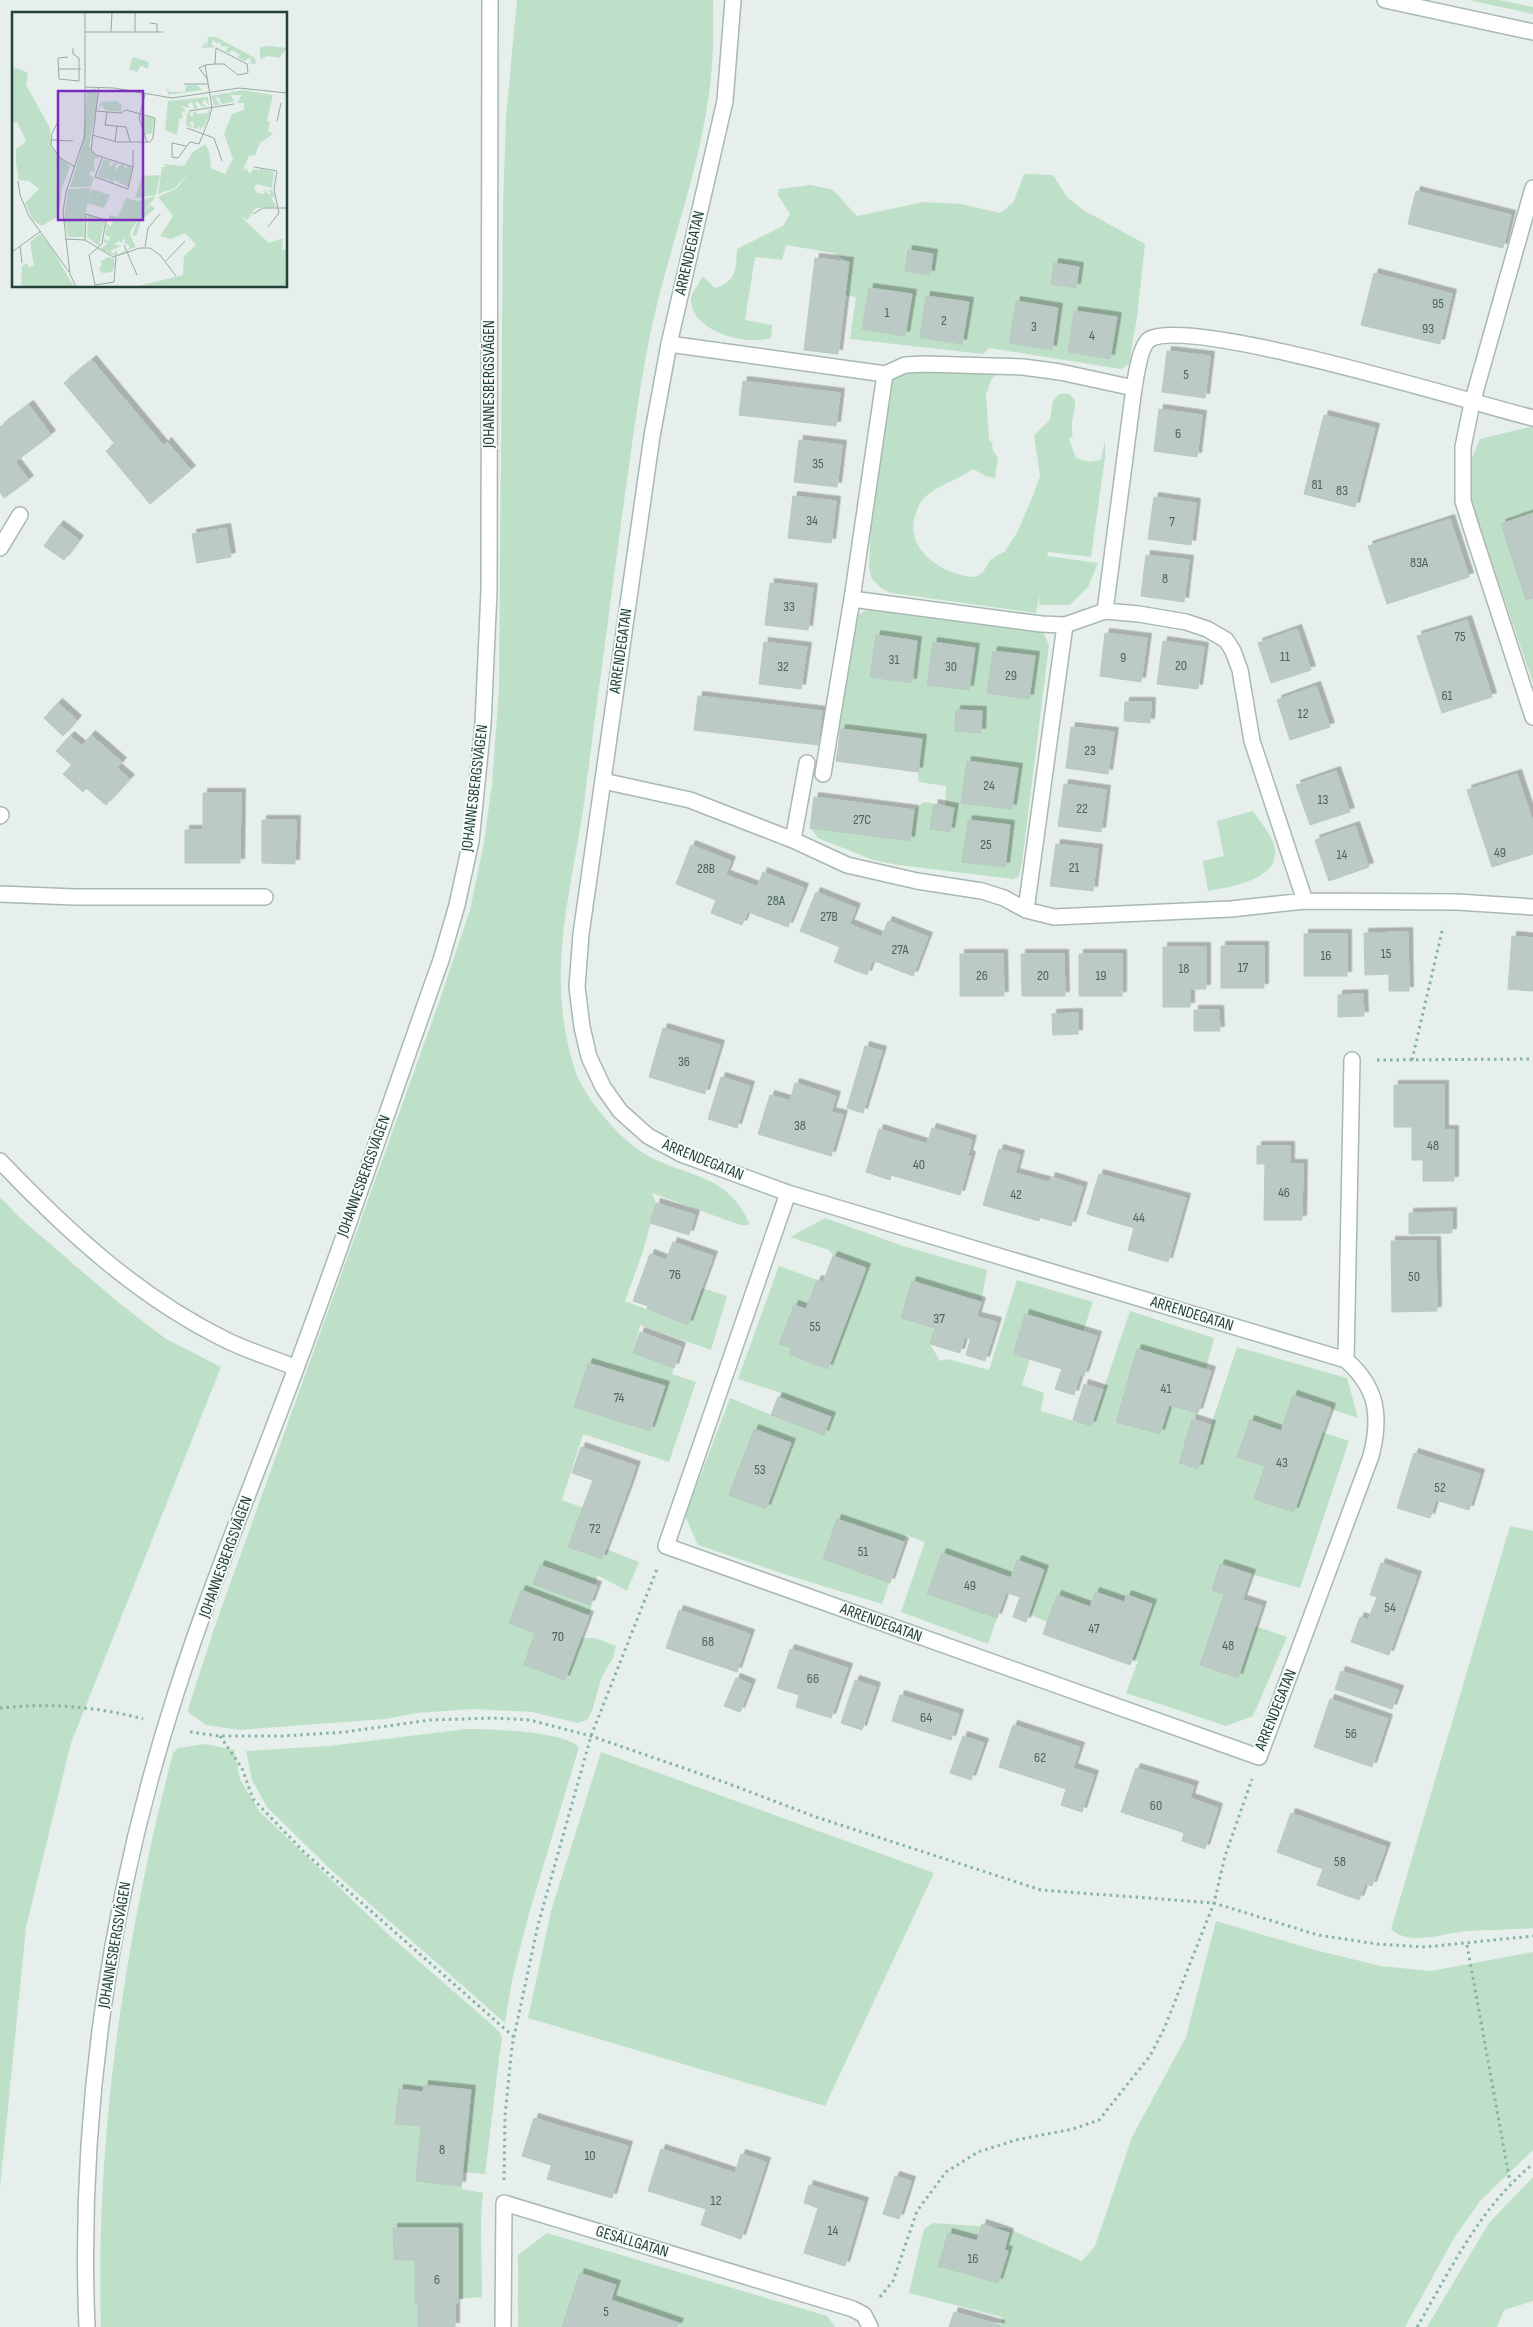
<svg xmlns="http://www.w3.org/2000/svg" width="1533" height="2327" font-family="'Sofia Sans Condensed',sans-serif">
<defs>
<filter id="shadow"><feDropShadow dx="4.5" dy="-4.5" stdDeviation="0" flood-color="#0004"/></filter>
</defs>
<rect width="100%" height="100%" fill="#e6efeb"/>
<path fill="#bfe0c8" d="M517 0H713C714 38 713 75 706 113 693 190 664 264 649 340 636 407 628 476 618 545 607 631 595 717 584 803 571 895 545 974 574 1067 583 1097 622 1143 650 1157 692 1178 729 1175 750 1225H740L652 1193 656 1203 643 1251 625 1301 688 1325 702 1288 727 1296 711 1350 640 1325 633 1353 674 1368 672 1374 696 1382 669 1462 583 1434 562 1500 583 1508 569 1547 602 1559 606 1549 639 1562 627 1591 597 1575C597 1593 587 1621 581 1638H595L616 1646 613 1658 602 1676 592 1711 587 1720 578 1723 532 1712 473 1709 417 1713 385 1719 239 1730 206 1725 188 1712 189 1706 215 1626 439 1002 470 910 484 842 492 784 499 688 503 205 506 117Z
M1469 0H1499L1533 7V14Z
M1024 174 1053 175 1067 197 1083 210 1145 244 1137 317 1129 364 1121 369 989 348 983 354 850 339 856 297 845 295 848 262 833 253 786 245 782 260 755 257 745 320 772 325 771 338C746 346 693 332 691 301 690 293 700 285 702 276L715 288C736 282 736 270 737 249L783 226 790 214 778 195 779 189 811 185 833 190 857 216 924 202 961 204 1000 213 1013 203Z
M903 369H1006L992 378 986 395 989 439 992 443 993 451 998 457 995 478 988 477 973 469C958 480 936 485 923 499 919 503 917 511 915 516 904 551 946 577 976 577L983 572 990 560 1005 551 1017 533 1032 498 1040 476 1034 435 1050 420 1053 401 1059 394H1069L1075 400C1076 413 1069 423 1073 436L1069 439 1076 458 1090 462 1101 460 1105 440V457L1091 557 1048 552 1047 556 1098 563 1088 587 1070 605H1039L1040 594 1036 613 891 593 881 588 872 579 869 568 872 510 894 375Z
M1533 426V683L1471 501 1468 484 1472 458 1480 439Z
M869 609 1025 626 1043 632 1049 645 1022 863 1019 876 1013 879 898 865 873 860 818 838 810 828 909 841 914 810 924 802 945 806 946 786 919 782 918 772 922 739 841 729 839 738 836 737 856 615Z
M1253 811C1259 821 1271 833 1274 845 1284 879 1230 887 1208 891L1203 861 1224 856 1217 821Z
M0 1197 20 1218 119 1303 166 1339 221 1367 71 1743 26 1927 0 2187Z
M825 1218 903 1246 987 1270 981 1302 912 1282 901 1318 935 1328 930 1344 940 1361 947 1359 989 1370 1017 1280 1093 1302 1083 1332 1025 1315 1013 1354 1030 1359 1022 1385 1044 1393 1041 1411 1091 1426 1130 1311 1214 1338 1206 1369 1211 1371 1198 1413 1193 1420 1211 1425 1237 1347 1347 1378 1358 1418 1331 1409 1322 1432 1349 1441 1300 1588 1251 1574 1242 1600 1262 1606 1255 1626 1287 1637 1253 1716 1226 1726 1126 1693 1138 1661 1132 1659 1130 1665 1043 1634 1047 1622 1029 1614 1026 1622 1013 1617 1020 1597 1006 1592 988 1644 901 1612 925 1542 906 1535 882 1604 790 1576 698 1545 685 1516 730 1398 771 1415 781 1393 738 1379 779 1266 823 1282 833 1256 829 1250 790 1237Z
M1510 1526 1533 1531V1928C1511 1930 1489 1930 1466 1931 1443 1933 1410 1947 1391 1929Z
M466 1729C489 1729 564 1731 579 1747L528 1917 512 1980 505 2023 330 1869 267 1807 252 1780 246 1751 329 1746Z
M205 1744 234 1750 240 1779 259 1811 390 1936 499 2031 502 2039 500 2051 485 2174 462 2172V2189L483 2193 481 2219 482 2297 458 2299V2303L455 2304V2327H101C95 2135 125 1938 173 1753L178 1748Z
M601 1752 934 1873 825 2106 528 2018 551 1911Z
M1216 1921 1315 1950 1381 1966 1431 1971 1533 1952V2150L1481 2200 1454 2238 1405 2327H1000L1002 2317 909 2293 924 2229 933 2223 1007 2228 1082 2261 1095 2246 1132 2137 1186 2037Z
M1533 2177V2301L1504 2310 1497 2327H1427L1489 2223Z
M547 2233 827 2316 835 2327H518V2255Z"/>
<path fill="#bbcac4" stroke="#b8c9c2" filter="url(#shadow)" d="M1416 191 1511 215 1503 248 1408 224Z
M908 250 933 254 930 275 905 271Z
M815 258 849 262 838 354 804 350Z
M1054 263 1079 267 1076 288 1051 284Z
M1374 273 1452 294 1440 344 1361 325Z
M869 288 912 294 905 336 862 329Z
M926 296 969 302 962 344 920 337Z
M1016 301 1058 308 1052 350 1009 343Z
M1074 311 1117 317 1110 359 1068 352Z
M1167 351 1210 356 1205 398 1162 392Z
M92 360 164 446 167 442 191 470 150 504 106 451 115 444 64 383Z
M743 381 840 393 836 426 739 415Z
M29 405 51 435 15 462 0 442V427Z
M1159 409 1202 415 1197 457 1154 451Z
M1324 415 1375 428 1355 507 1304 494Z
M799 440 842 445 837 487 794 482Z
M0 442 29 480 4 498 0 492Z
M793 496 836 501 831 543 788 538Z
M1154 497 1196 503 1191 545 1148 539Z
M1533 513V598L1526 600 1501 524Z
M1450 519 1469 577 1387 604 1368 546Z
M59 525 79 540 64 560 44 546Z
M226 528 231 557 197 563 192 534Z
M1146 555 1189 560 1184 602 1141 596Z
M770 583 813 588 808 630 765 625Z
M1467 620 1492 697 1442 713 1417 636Z
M1297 629 1311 670 1271 683 1258 643Z
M1105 633 1147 638 1141 682 1100 676Z
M876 635 917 641 912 683 870 677Z
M1163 641 1204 647 1198 689 1157 684Z
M764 642 807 647 801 689 759 684Z
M933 642 975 648 969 690 927 685Z
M993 651 1035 656 1029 699 987 693Z
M1316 686 1330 727 1290 740 1277 700Z
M698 696 822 711 818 745 694 730Z
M1125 702H1151L1150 723 1124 721Z
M58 703 77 720 63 736 44 718Z
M956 710 982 711 981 733 955 731Z
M1071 727 1114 732 1108 774 1066 768Z
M841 729 922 739 918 772 836 761Z
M91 735 122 762 117 768 130 779 106 805 86 788 83 792 63 774 72 765 56 751 70 736 82 746Z
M967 761 1018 768 1012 809 961 803Z
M1336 771 1350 812 1310 825 1296 785Z
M1517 774 1533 822V854L1492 867 1467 790Z
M1064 784 1106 790 1101 832 1058 826Z
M203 793H241L240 863H185V830H203Z
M814 797 914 810 910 841 810 828Z
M934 804 954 808 950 832 930 829Z
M262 820H296L295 864 262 863Z
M968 820 1010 825 1005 867 962 862Z
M1355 826 1369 867 1329 881 1315 840Z
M1056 844 1098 849 1093 891 1050 886Z
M691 845 731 861 716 900 676 884Z
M763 872 804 888 788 927 748 912Z
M726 875 758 887 742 925 711 913Z
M816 892 856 908 840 947 800 931Z
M888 921 928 937 913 976 872 960Z
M849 924 881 937 867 975 834 962Z
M1408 932 1409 991H1389V974L1365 975 1364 933Z
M1304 934H1347V976H1304Z
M1512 936 1533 938V991L1508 989Z
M1221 946H1264V988H1221Z
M1163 947H1206V989H1190V1007H1163Z
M960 954H1003L1004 996H960Z
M1021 954H1064L1065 996H1022Z
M1079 954H1122V996H1079Z
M1363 994 1364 1016 1338 1017V995Z
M1194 1010H1219L1220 1031H1194Z
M1078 1013V1034L1053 1035 1052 1014Z
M663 1028 720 1045 705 1094 649 1077Z
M865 1046 882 1051 863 1113 847 1108Z
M721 1077 750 1086 737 1128 708 1119Z
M795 1083 836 1096 831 1112 843 1115 831 1156 758 1134 770 1095 790 1101Z
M1394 1085H1444V1130H1454V1181H1423V1160H1412V1127H1394Z
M932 1128 972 1140 968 1155 971 1156 960 1195 891 1175 890 1180 866 1172 879 1129 927 1144Z
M1257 1146H1290V1164H1257Z
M999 1149 1020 1155 1015 1173 1049 1182 1039 1221 983 1205Z
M1265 1164H1303L1302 1220H1264Z
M1099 1174 1186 1198 1168 1262 1128 1250 1134 1228 1087 1214Z
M1051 1177 1083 1187 1071 1226 1039 1217Z
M656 1203 695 1215 689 1235 650 1223Z
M1452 1212V1233L1409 1234V1213Z
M1391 1241H1436L1437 1311 1392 1312Z
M673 1242 713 1256 688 1325 647 1309 648 1306 633 1301 650 1254 666 1260Z
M833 1256 866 1268 856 1295 823 1282Z
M817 1280 856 1295 828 1369 789 1354 791 1348 779 1344 794 1305 806 1309Z
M912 1281 981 1302 970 1339 964 1338 960 1353 930 1344 935 1328 901 1318Z
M1025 1314 1097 1336 1084 1376 1080 1375 1074 1395 1055 1389 1062 1369 1013 1354Z
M977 1317 997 1322 985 1361 966 1355Z
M640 1332 681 1347 674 1368 633 1353Z
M1137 1349 1211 1371 1198 1413 1169 1405 1160 1434 1116 1422Z
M588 1363 665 1386 650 1431 574 1407Z
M1084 1384 1103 1390 1091 1426 1073 1420Z
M1293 1395 1331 1408 1318 1444 1281 1431Z
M778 1397 831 1417 824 1435 771 1415Z
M1192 1419 1211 1425 1198 1469 1179 1463Z
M1250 1420 1318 1444 1294 1512 1254 1499 1265 1466 1237 1457Z
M754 1429 791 1443 766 1509 729 1495Z
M581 1447 636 1466 627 1492 572 1473Z
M1414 1453 1480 1474 1469 1510 1436 1500 1430 1518 1397 1508Z
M593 1480 627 1492 602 1559 568 1547Z
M837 1519 904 1542 890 1583 823 1559Z
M942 1553 1011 1578 997 1618 927 1594Z
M1017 1560 1044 1570 1026 1622 1013 1617 1020 1597 1006 1592Z
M1381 1563 1417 1576 1389 1655 1351 1642 1360 1617 1368 1620 1377 1597 1370 1595Z
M1220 1564 1251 1574 1242 1600 1212 1590Z
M540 1565 597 1586 590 1605 533 1584Z
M521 1590 589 1616 565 1680 524 1665 535 1633 509 1623Z
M1095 1592 1124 1602 1127 1595 1152 1604 1130 1665 1043 1634 1057 1595 1090 1607Z
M1224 1594 1262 1606 1238 1678 1200 1665Z
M679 1610 750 1634 737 1672 666 1648Z
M790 1649 848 1668 831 1718 796 1707 799 1695 777 1688Z
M1341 1671 1399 1690 1392 1709 1335 1689Z
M736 1678 751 1684 740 1712 724 1706Z
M855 1680 876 1687 862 1730 841 1723Z
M900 1695 959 1714 951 1740 892 1721Z
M1330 1699 1388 1719 1372 1767 1314 1747Z
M1013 1725 1080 1747 1066 1789 999 1767Z
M963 1736 984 1743 971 1780 950 1773Z
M1073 1768 1094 1775 1082 1812 1061 1805Z
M1136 1768 1194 1786 1179 1831 1121 1812Z
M1190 1798 1218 1808 1205 1849 1182 1841 1184 1833 1179 1831Z
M1291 1813 1386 1847 1372 1886 1365 1884 1359 1900 1317 1885 1323 1869 1277 1852Z
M424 2085 471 2090 461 2186 416 2181 421 2126 395 2124 399 2089 423 2092Z
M534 2118 563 2127 551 2165 522 2156Z
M563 2127 628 2146 612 2198 547 2179Z
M661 2149 735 2173 741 2154 766 2162 741 2239 701 2225 706 2209 648 2191Z
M895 2176 911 2181 899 2219 883 2214Z
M809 2185 864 2202 845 2266 804 2253 818 2208 804 2203Z
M982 2224 1009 2233 1004 2250 1008 2251 998 2283 938 2266 948 2233 977 2241Z
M393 2228H458V2303L415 2304V2260H394Z
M580 2273 616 2285 611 2300 679 2323 677 2327H562Z
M455 2303V2327H418V2304Z
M954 2312 1000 2325V2327H949Z"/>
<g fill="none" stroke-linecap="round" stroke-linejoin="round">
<g stroke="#a8b8b2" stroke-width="18">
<path id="service" d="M1533 188 1472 403 1463 447V501L1472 530 1533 717
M669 344 885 374 905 365 924 364 1023 367 1060 372 1134 388C1136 376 1140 345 1150 339 1193 316 1472 403 1533 418
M885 374 852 599 1041 624 1065 625 1105 611 1139 614 1186 622 1207 629 1226 640 1233 651 1240 670 1252 741 1305 901
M1105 611 1134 388
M823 774 852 599
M603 781 690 800 793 840 847 865 917 881 982 891 1004 898 1026 910 1054 917 1231 909 1305 901 1457 902 1533 907
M0 816 1 815
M793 840 807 763
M0 894 75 897H265
M1026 910 1065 625"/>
</g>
<g stroke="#a8b8b2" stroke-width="18">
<path id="minor" d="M733 0 725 101 669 344 652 436 581 934 577 987 582 1027 589 1057 603 1087 620 1111 648 1136 681 1154 788 1193 1346 1360C1378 1388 1381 1417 1371 1456L1259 1757 666 1546 788 1193
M0 548 20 515
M0 1161C67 1231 138 1297 226 1340 248 1351 273 1358 296 1368
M1346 1360 1352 1060
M503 2327 504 2203 853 2309 864 2315 870 2327"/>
</g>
<g stroke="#a8b8b2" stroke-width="18">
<path id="tertiary" d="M1385 0 1533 32
M87 2327C78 2113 110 1897 176 1693 211 1584 255 1478 295 1371 346 1235 392 1097 441 960L457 905 471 841 483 724 489 591 490 0"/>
</g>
<path stroke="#86b3a5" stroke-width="3" stroke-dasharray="2.5 4" stroke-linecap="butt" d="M1377 1060 1533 1059
M1412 1060 1443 927
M0 1708C49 1703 95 1706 143 1719
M190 1732 220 1736H283L345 1732 430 1720 494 1718 530 1720 591 1736 724 1782 816 1817 1041 1890 1214 1903 1318 1935 1377 1944 1425 1947 1533 1936
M220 1736 242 1768 253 1799 304 1852 514 2037
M1467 1945 1510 2182
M504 2180 505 2116 512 2046 538 1925 591 1736 657 1569
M880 2297 893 2281 917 2211 946 2172 978 2152 1016 2140 1073 2129 1099 2120 1150 2056 1164 2029 1214 1903 1225 1856 1252 1779
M1417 2327C1451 2269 1480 2207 1533 2164"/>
<use href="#service" stroke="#fff" stroke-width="15"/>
<use href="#minor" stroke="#fff" stroke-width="15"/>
<use href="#tertiary" stroke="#fff" stroke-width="15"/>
</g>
<g text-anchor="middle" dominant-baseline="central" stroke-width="4" stroke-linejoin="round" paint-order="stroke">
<g font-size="14" fill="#4a645c">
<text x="1438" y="303">95</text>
<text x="887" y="312">1</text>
<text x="944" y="320">2</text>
<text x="1034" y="326">3</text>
<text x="1428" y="328">93</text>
<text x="1092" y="335">4</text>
<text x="1186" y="374">5</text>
<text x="1178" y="433">6</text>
<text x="818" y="463">35</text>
<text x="1317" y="484">81</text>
<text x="1342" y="490">83</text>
<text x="812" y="520">34</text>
<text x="1172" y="521">7</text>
<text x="1419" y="562">83A</text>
<text x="1165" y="578">8</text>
<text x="789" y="606">33</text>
<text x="1460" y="636">75</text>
<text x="1285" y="656">11</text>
<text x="1123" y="657">9</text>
<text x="894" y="659">31</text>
<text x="1181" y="665">20</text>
<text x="783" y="666">32</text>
<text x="951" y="666">30</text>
<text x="1011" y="675">29</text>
<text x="1447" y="695">61</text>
<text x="1303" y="713">12</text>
<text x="1090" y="750">23</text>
<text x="989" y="785">24</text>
<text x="1323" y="799">13</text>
<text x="1082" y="808">22</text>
<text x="862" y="819">27C</text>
<text x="986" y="844">25</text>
<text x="1500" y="852">49</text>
<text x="1342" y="854">14</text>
<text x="1074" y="867">21</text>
<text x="706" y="868">28B</text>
<text x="776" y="900">28A</text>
<text x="829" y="916">27B</text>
<text x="900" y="949">27A</text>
<text x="1386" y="953">15</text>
<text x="1326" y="955">16</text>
<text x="1243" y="967">17</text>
<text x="1184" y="968">18</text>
<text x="982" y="975">26</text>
<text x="1043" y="975">20</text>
<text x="1101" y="975">19</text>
<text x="684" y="1061">36</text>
<text x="800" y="1125">38</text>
<text x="1433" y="1145">48</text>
<text x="919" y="1164">40</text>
<text x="1284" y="1192">46</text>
<text x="1016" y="1194">42</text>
<text x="1139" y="1217">44</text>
<text x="675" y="1274">76</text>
<text x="1414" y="1276">50</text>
<text x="939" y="1318">37</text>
<text x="815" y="1326">55</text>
<text x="1166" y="1388">41</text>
<text x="619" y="1397">74</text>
<text x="1282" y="1462">43</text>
<text x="760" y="1469">53</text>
<text x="1440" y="1487">52</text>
<text x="595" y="1528">72</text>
<text x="863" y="1551">51</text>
<text x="970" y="1585">49</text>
<text x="1390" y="1607">54</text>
<text x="1094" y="1628">47</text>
<text x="558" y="1636">70</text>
<text x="708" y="1641">68</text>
<text x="1228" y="1645">48</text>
<text x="813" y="1678">66</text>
<text x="926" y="1717">64</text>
<text x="1351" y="1733">56</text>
<text x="1040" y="1757">62</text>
<text x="1156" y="1805">60</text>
<text x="1340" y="1861">58</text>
<text x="442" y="2149">8</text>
<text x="590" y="2155">10</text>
<text x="716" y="2200">12</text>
<text x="833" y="2230">14</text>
<text x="973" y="2258">16</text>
<text x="437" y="2279">6</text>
<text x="606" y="2311">5</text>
</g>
<g font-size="16" fill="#24423a" stroke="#f7fbf9">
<text transform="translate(690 253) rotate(-77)">ARRENDEGATAN</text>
<text transform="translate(489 384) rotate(-90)">JOHANNESBERGSVÄGEN</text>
<text transform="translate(621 651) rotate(-82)">ARRENDEGATAN</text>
<text transform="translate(475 788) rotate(-83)">JOHANNESBERGSVÄGEN</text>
<text transform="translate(703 1160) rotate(22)">ARRENDEGATAN</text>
<text transform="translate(364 1176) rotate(-70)">JOHANNESBERGSVÄGEN</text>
<text transform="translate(1192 1314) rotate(17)">ARRENDEGATAN</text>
<text transform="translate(226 1557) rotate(-70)">JOHANNESBERGSVÄGEN</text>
<text transform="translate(881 1623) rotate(20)">ARRENDEGATAN</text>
<text transform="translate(1276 1710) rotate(-68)">ARRENDEGATAN</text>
<text transform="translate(115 1945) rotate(-80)">JOHANNESBERGSVÄGEN</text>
<text transform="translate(632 2242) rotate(17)">GESÄLLGATAN</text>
</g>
</g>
<g transform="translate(12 12)">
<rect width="275" height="275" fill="#e6efeb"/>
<path d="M196 25H204L243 46 244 52 234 51H239L238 46 232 49 225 45 228 43 220 38 217 41 213 39 217 35 209 34 208 30 205 32 208 36 202 28 199 32 203 35 190 36 194 30 195 35ZM258 34 275 36 267 46 256 44 248 47V35ZM121 45 137 50 136 57 129 54 125 60 117 57ZM4 56 16 61 14 73 38 116 39 135 58 155 50 176 46 205 29 214 21 208 13 191 27 177 17 169 7 168 4 151V137L14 129 5 110 0 111V57ZM174 73H185L190 78 156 83 155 76 158 80H173ZM84 76 86 83 77 135 88 147 83 146 81 152 86 151 82 153 83 160 79 159 77 162 82 166 79 175H58L70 135 75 80ZM231 78 261 83 255 109 258 110 256 118 261 122 248 131 243 143 237 144 230 160 234 156 238 162 240 158 246 157V160L248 157 262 160 260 176 245 172 242 177 246 181 252 182 253 178 257 183 259 180 255 178H260L263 184 259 186 265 195 244 196 235 208 227 203 257 231 271 226 270 238 275 237V275H122L171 263 172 244 184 233 173 221 159 227 148 224 161 204 146 185 165 176 178 159 163 176 146 182 150 155H154L151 152 172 154 181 140 193 132 197 139 199 156 213 162 221 147 212 122 220 102 232 98V85V91H225L230 83H218L223 89 209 92 208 86 203 85 208 93H202L199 84ZM196 85 197 94 193 87 190 91 195 94 190 95 186 90 183 91 186 96 182 97 180 90 176 92 178 96 169 94 174 99 169 100 171 106 167 107 165 123 153 118 156 89ZM105 89 110 93 109 100 93 98 90 93 86 98 89 90ZM196 96 198 101 191 117V113L188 118 187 113 186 117 181 116 182 110H178L180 116 174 113 175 101 181 99 177 102 180 105 182 99 186 102 196 101ZM128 104 142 106 140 121 133 123ZM92 147 101 150 97 151 98 155 103 150 107 152 103 153 104 158 109 152 113 154V158L115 154 121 156 116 175 102 168 101 171 96 169 97 165 95 168 85 165ZM148 163 144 183 123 186 130 164ZM78 176 73 207 69 209H72L73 225H56L52 207 56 177ZM79 177 98 183 92 196 75 191ZM144 184 120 216 118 223 124 235 115 238 118 234 112 231 114 225 109 231 107 229 102 232 109 234 98 239 102 242 104 238 106 243 113 238V241L103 244 88 237 95 232 92 230 93 225 96 230 98 225 93 223 94 217 98 218 94 216 95 210 98 215 102 208 97 207V203L106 205 114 186 125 189ZM139 193 143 197 129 208 125 223 120 224 127 205ZM76 203 93 209 87 234 75 225ZM28 222 39 235 62 275H9L10 254 15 251 16 255 22 254 18 230ZM96 245 102 247 103 253 100 260 91 261 87 258 90 252 88 250Z" fill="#bfe0c8"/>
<path fill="none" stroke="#98aaa4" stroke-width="1" d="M123 0V20M138 11 145 12V20M73 20H151M99 20 100 0M56 45 46 46 47 67 67 69V46L61 42V36M193 53 187 56 195 67M46 57H69M172 72H196M73 75 102 76 160 86 227 76 275 81M87 75 79 138 84 143 121 155 116 177 83 165 90 146M133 82 127 106 135 130M177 99 222 92M95 100 93 113 114 115 118 129M47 108 40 121 39 133 48 146 63 155M265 109 269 91M175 116 202 126 210 149M80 123 105 130H138L141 126 143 106 114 98 109 101 83 99M39 128 61 129M103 130 105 114M174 134 160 131V145L166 146 178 130 187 132 197 107 200 95 193 53 203 52 204 36 235 52 236 61 226 63 212 52H203M121 155V138M242 155 265 159 262 177 267 201 256 215M6 169 8 183 17 204 57 260M241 202 251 196H275M53 227 73 228 101 245 128 236H138L148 243 164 264M73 228 74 202 94 208 90 232 77 243 83 273 102 270 104 245M112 233 125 263M8 234 10 251M133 235 136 216 148 202M0 240 29 219M154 249 173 229M64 275 58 262 51 200 54 180 73 123V0"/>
<path fill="#7b2cbf" fill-opacity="0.15" stroke="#7b2cbf" stroke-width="2.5" d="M46 79H131V208H46Z"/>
<rect width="275" height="275" fill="none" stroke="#24423a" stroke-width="2.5"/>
</g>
</svg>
